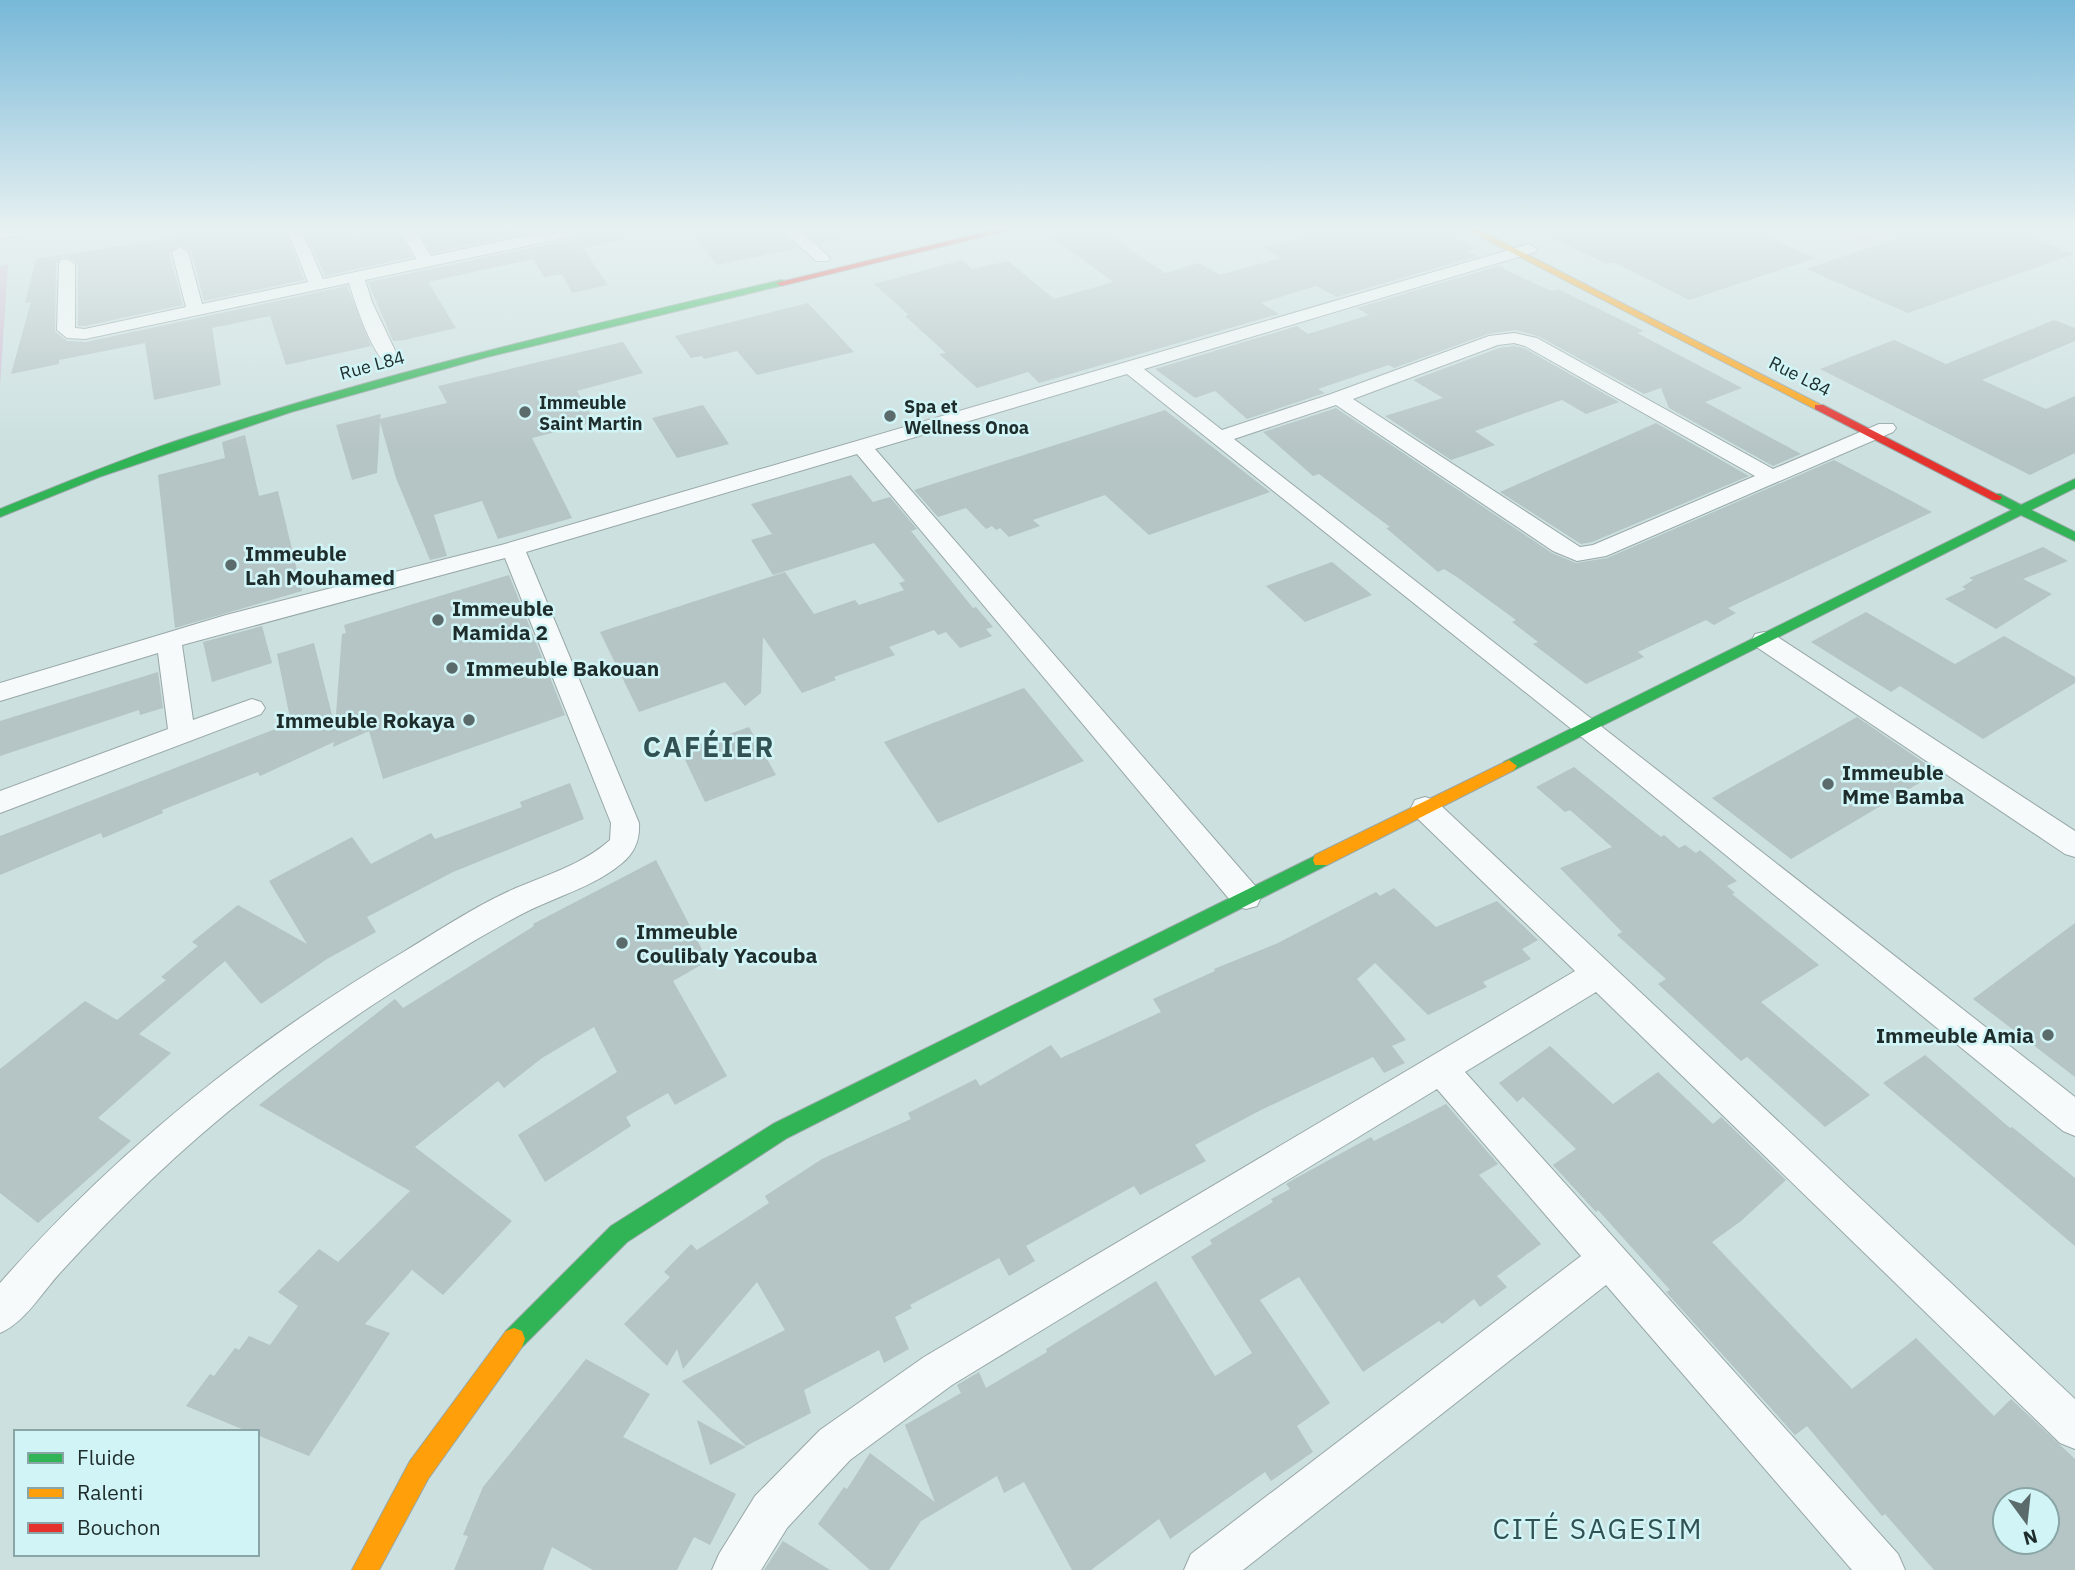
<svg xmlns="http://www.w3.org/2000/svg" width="2075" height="1570" font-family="'IBM Plex Sans',sans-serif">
<rect width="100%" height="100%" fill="#cce0e0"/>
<path fill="#cfbdd3" d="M1829 229H1904L1863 243Z
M8 264 0 385V266Z"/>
<path fill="#b5c4c5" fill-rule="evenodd" d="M227 229H285L304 280 204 301 191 251 179 245 169 253 183 305 85 326H78V264L68 257H61L56 264 55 332 67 341 86 342 347 286 371 346 286 365 270 316 212 328 221 385 154 400 145 343 59 360V364L11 374 31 302 25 303 36 259Z
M304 229H350V239L397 230 412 257 325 276Z
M418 229H544L432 253Z
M593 229H622L623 240 583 248 608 285 572 293 562 274 544 277 533 259 428 282 456 328 404 340 393 341 368 282 583 237Z
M719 229H778L798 248 717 265 692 235Z
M803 229H840L841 238 818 244Z
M1085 229H1100L1165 273 1199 263 1220 275 1281 258 1263 247 1336 229H1437L1475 248 1466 251 1478 256 1337 297 1316 286 1261 303 1279 314 1039 383 1028 372 977 388 939 354 946 353 905 316 909 315 874 284 962 260 972 269 1008 261 1054 299 1113 282 1052 237Z
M1533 229H1746L1816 258 1689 300 1613 262 1607 264Z
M1925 229H2009L2074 254 1908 313 1806 269Z
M1498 266 1551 291 1558 289 1644 331 1637 333 1742 388 1705 402 1801 454 1773 466 1669 408 1661 388 1644 394 1538 336 1515 330 1488 334 1394 368 1389 365 1318 389 1325 393 1247 419 1215 391 1195 398 1155 369 1297 326 1308 334 1369 315 1357 308Z
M808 303 854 352 757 375 737 351 704 359 702 356 691 358 675 336Z
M2054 320 2075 328V341L1982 380 2046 409 2075 396V453L2030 475 1820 369 1894 340 1946 364Z
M623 342 643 373 577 391 595 422 532 438 572 518 498 539 482 501 434 515 447 556 430 560 396 478 380 422 377 473 352 480 336 425 381 414 380 419 447 403 438 386Z
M1514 346 1524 348 1619 402 1586 414 1562 400 1475 431 1495 445 1451 460 1385 416 1443 398 1413 380 1499 348Z
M703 405 729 444 677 458 652 418Z
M1336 408 1552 553 1576 563 1607 558 1834 460 1932 512 1728 608 1736 613 1714 625 1706 620 1638 652 1644 657 1586 684 1533 644 1538 642 1512 622 1516 620 1457 577 1444 569 1438 572 1386 528 1390 527 1319 474 1313 476 1263 432Z
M1165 410 1270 492 1149 535 1105 495 1033 520 1040 526 1009 537 1000 528 996 530 992 526 986 529 966 508 938 517 914 490Z
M1656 423 1749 476 1592 542 1581 544 1500 492Z
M245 435 259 496 278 491 302 591 175 628 158 475 225 458 222 442Z
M851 475 873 502 890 497 917 529 911 531 973 608 976 607 993 627 986 629 992 636 960 648 946 632 938 635 934 630 889 647 895 655 834 677 836 680 802 693 763 637 761 693 745 706 725 682 639 712 600 632 785 572 814 614 855 600 859 605 904 590 899 583 905 581 874 543 773 575 751 540 772 534 751 504Z
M2043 547 2068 561 2023 579 2052 594 1996 629 1945 599 1966 589 1962 587 1973 580 1969 578Z
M1332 562 1372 595 1305 622 1266 586Z
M509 575 565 715 383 779 369 731 333 747 334 742 260 776 258 772 162 810 163 813 103 838 101 833 0 875V836L291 723 277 654 314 643 335 727 342 634 346 633 344 625Z
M1866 612 1955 664 2004 636 2075 677V683L1983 739 1900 686 1891 692 1811 642Z
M262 626 272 663 212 682 203 642Z
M158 672 163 708 140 715 139 710 0 756V721Z
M1024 688 1084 761 938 823 884 742Z
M1857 717 1938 772 1791 859 1712 798Z
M749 727 776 775 705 802 681 751Z
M1574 767 1661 837 1664 835 1679 848 1685 845 1696 853 1700 850 1737 881 1727 886 1735 893 1732 894 1819 965 1761 1002 1870 1095 1825 1127 1747 1057 1741 1061 1658 984 1666 979 1617 935 1622 932 1560 868 1612 847 1570 810 1565 812 1536 787Z
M570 783 584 819 453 872 367 917 376 932 327 959 261 1004 225 961 139 1034 171 1053 98 1118 131 1141 38 1223 0 1193V1069L85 1001 117 1020 166 980 161 977 198 946 192 942 238 905 307 944 269 881 352 837 371 864 431 833 435 839 522 807 520 802Z
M656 860 708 961 673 981 727 1076 675 1105 668 1093 626 1117 631 1126 545 1182 518 1135 617 1072 594 1027 542 1058 504 1088 498 1081 415 1147 512 1221 443 1295 412 1270 365 1324 390 1333 309 1456 257 1435V1432H249L186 1406 210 1374 214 1376 235 1348 239 1350 249 1336 270 1345 298 1306 278 1292 319 1249 338 1262 410 1191 259 1105 395 999 403 1008 534 926 533 924Z
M1394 888 1436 927 1497 901 1538 940 1522 949 1531 959 1483 982 1487 987 1428 1015 1375 963 1357 979 1406 1040 1392 1046 1405 1063 1384 1073 1373 1057 1261 1110 1195 1145 1206 1161 1140 1195 1134 1186 1026 1246 1035 1261 1009 1276 999 1258 910 1305 912 1308 895 1317 909 1349 884 1363 879 1350 804 1390 811 1413 746 1446 682 1381 785 1330 757 1282 683 1369 677 1349 667 1366 624 1324 670 1277 664 1272 691 1244 697 1250 769 1203 765 1196 822 1159 911 1119 908 1113 976 1079 980 1086 1051 1045 1061 1058 1161 1012 1153 999 1215 971 1214 969 1278 943 1376 892 1380 896Z
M2075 923V1077L1973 999Z
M1550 1046 1613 1104 1658 1072 1713 1124 1721 1117 1786 1180 1741 1221 1712 1242 1852 1389 1916 1338 1994 1416 2011 1399 2075 1459V1570H1934L1885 1514 1882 1516 1807 1426 1795 1435 1666 1292 1670 1290 1598 1210 1596 1212 1553 1165 1576 1149 1523 1097 1517 1102 1499 1083ZM2005 1500H2047V1542H2005Z
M1925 1055 2010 1128 2012 1127 2075 1178V1246L1883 1083Z
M1446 1104 1498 1164 1479 1175 1541 1244 1497 1276 1507 1287 1480 1307 1474 1299 1442 1324 1439 1321 1363 1372 1299 1277 1260 1300 1330 1403 1297 1426 1313 1452 1271 1481 1265 1472 1170 1539 1159 1519 1091 1570H1072L1024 1482 1004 1493 997 1476 921 1521 889 1570H870L818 1524 844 1487 847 1489 870 1453 935 1502 905 1425 961 1393 957 1385 979 1372 986 1388 1047 1352 1046 1349 1156 1281 1215 1376 1252 1353 1191 1257 1212 1244 1210 1240 1273 1202 1271 1199 1290 1189 1286 1184 1296 1178 1371 1137 1374 1141Z
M586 1359 650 1394 623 1437 736 1494 710 1545 694 1537 677 1570H593L552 1547 543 1570H454L468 1536 463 1535 483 1487Z
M697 1420 746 1447 710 1465Z
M783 1541 830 1570H764Z"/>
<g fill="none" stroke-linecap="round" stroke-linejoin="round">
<g stroke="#98a7a7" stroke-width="2">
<path id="street" d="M0 229H33L31 232 0 239Z
M287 229H301L323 279 416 259 399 229H415L431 256 558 229H590L582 234 365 280 372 302 399 359 390 365C374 361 354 300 349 283L85 339 67 338 57 330 59 264 61 260 67 259 75 264V328L85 329 186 307 172 252 180 247 188 252 202 304 308 282Z
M781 229H799L830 258 828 261H816Z
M1529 244 1537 249 1535 252 1144 369 1222 430 1331 394 1489 336 1514 333 1537 338 1773 469 1879 424H1893L1896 428 1893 432 1606 556 1577 561 1553 551 1336 405 1234 439 2075 1097V1136L2063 1131 1579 735 1127 374 875 449 1257 888 1261 897 1257 906 1246 909 1235 906 857 454 526 552 639 823C640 840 635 853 621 864 592 888 554 897 522 914 469 942 418 975 368 1008 292 1059 218 1116 152 1179 120 1209 89 1241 59 1274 41 1294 25 1322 0 1333V1283C116 1151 254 1040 405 951 441 929 477 905 516 888 549 874 583 864 610 840L611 823 505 558 182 645 193 720 252 699 261 702 265 708 261 714 0 813V791L168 729 158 653 0 701V683L226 615 505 544ZM1514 343 1525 346 1755 476 1593 545 1580 547 1353 399 1498 345Z
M1764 632 1773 634 2075 831V857L2065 854 1755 646 1752 640 1755 634Z
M1425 797 1435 800 2075 1399V1449L2060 1443 1596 992 1465 1072 1898 1554 1905 1570H1852L1606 1285 1243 1570H1184L1191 1554 1581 1256 1437 1089 952 1385 850 1460 787 1528 761 1570H712L719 1554 755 1496 820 1430 924 1357 1575 971 1415 816 1411 808 1415 800Z"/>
</g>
<g stroke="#98a7a7" stroke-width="2">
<path id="fast" d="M781 280 784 281V285L487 357 291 412 99 477 0 517V509C62 484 124 458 188 437 382 373 582 327 781 280Z
M2075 479V488L2031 510 2075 532V541L2021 515 1514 770 1509 772 1501 766 1504 762 2012 510 1992 500V494H2000L2021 505Z
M1321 853 1327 855 1329 860 1327 865 787 1138 627 1242 522 1347 514 1350 506 1347 503 1339 506 1331 611 1226 773 1124Z"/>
</g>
<g stroke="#98a7a7" stroke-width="2">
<path id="slow" d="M1466 229H1477L1825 407 1815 409Z
M1509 760 1517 766 1514 770 1327 865H1315L1313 860 1315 855Z
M514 1328 522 1331 525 1339 522 1347 428 1479 379 1570H352L410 1461 506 1331Z"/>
</g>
<g stroke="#98a7a7" stroke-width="2">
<path id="jam" d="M998 229H1014L781 286 776 283Z
M1815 405H1823L2002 497 2000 500H1992L1815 409Z"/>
</g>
<use href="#street" fill="#f7fafa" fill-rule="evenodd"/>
<use href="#fast" fill="#30b455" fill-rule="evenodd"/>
<use href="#slow" fill="#ff9f0a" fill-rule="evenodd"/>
<use href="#jam" fill="#e5322d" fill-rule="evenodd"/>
</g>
<linearGradient id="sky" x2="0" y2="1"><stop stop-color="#77b8d8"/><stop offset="0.51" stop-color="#e8f1f1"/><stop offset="1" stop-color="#e8f1f1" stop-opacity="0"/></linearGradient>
<rect width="2075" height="449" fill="url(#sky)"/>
<g fill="#5b6b6b" stroke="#d1f5f6" stroke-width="2.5">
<circle cx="525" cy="412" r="7"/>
<circle cx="890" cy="416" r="7"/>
<circle cx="231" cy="565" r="7"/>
<circle cx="438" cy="620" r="7"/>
<circle cx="452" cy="668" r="7"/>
<circle cx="469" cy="720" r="7"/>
<circle cx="1828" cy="784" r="7"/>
<circle cx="622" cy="943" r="7"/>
<circle cx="2048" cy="1035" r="7"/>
</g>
<g text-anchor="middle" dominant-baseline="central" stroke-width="5" stroke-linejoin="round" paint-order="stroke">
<g font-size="18" fill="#1e2c2c" stroke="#d1f5f6">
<text transform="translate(372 365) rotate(-15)">Rue L84</text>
<text transform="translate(1800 376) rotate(27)">Rue L84</text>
</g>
<g font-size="18" font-weight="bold" fill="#1e2c2c" stroke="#d1f5f6" text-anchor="start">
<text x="539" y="402">Immeuble<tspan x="539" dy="21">Saint Martin</tspan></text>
<text x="904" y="406">Spa et<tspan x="904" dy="21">Wellness Onoa</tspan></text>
</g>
<g font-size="21" font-weight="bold" fill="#1e2c2c" stroke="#d1f5f6" text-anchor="start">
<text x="245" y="553">Immeuble<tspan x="245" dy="24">Lah Mouhamed</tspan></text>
<text x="452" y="608">Immeuble<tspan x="452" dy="24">Mamida 2</tspan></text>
<text x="466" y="668">Immeuble Bakouan</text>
<text x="455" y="720" text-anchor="end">Immeuble Rokaya</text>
<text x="1842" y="772">Immeuble<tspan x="1842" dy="24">Mme Bamba</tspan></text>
<text x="636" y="931">Immeuble<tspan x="636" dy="24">Coulibaly Yacouba</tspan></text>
<text x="2034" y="1035" text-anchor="end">Immeuble Amia</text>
</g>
<g font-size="28" font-weight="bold" letter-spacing="2" fill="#325152" stroke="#d1f5f6">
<text x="709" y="746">CAFÉIER</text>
</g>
<g font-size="28" letter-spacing="2" fill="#325152" stroke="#d1f5f6">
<text x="1598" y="1528">CITÉ SAGESIM</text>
</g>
</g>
<rect x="14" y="1430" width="245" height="126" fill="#d1f5f6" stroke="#89a5a5" stroke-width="2"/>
<rect x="28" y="1453" width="35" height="10" fill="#30b455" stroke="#89a5a5" stroke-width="2"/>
<text x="77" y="1465" font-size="21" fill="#1e2c2c">Fluide</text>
<rect x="28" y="1488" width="35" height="10" fill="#ff9f0a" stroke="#89a5a5" stroke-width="2"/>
<text x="77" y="1500" font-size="21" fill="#1e2c2c">Ralenti</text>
<rect x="28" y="1523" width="35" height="10" fill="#e5322d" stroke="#89a5a5" stroke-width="2"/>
<text x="77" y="1535" font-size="21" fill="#1e2c2c">Bouchon</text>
<g transform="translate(2026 1521) rotate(165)"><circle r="33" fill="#d1f5f6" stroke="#89a5a5" stroke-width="2"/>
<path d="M0-5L12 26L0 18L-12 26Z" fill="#5b6b6b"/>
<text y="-10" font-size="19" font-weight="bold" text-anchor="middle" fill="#1e2c2c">N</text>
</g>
</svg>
